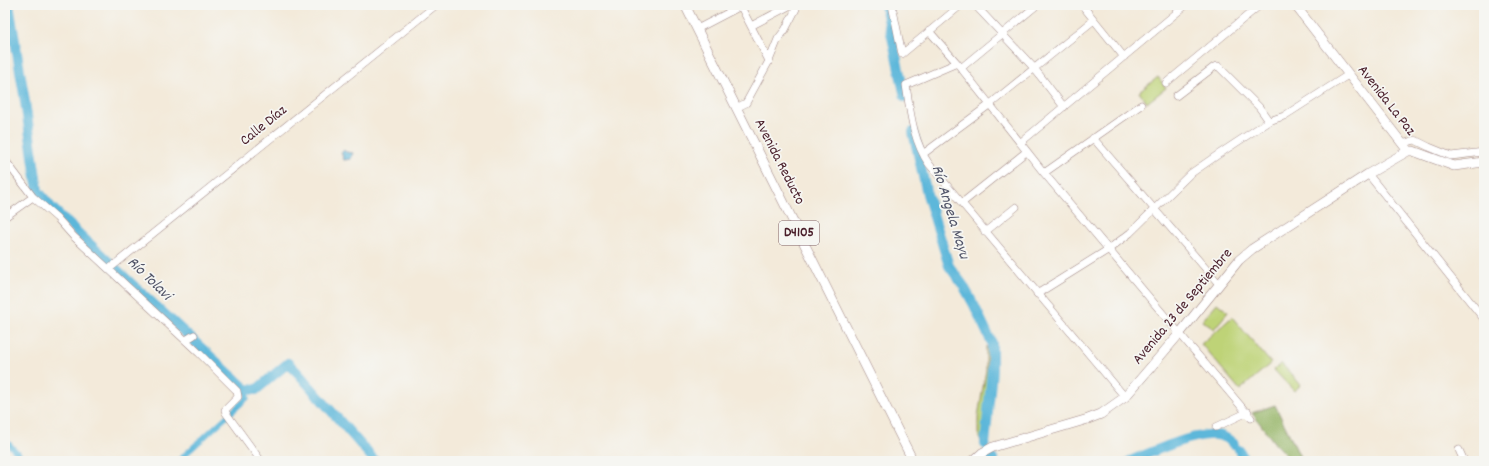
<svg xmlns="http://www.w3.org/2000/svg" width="1489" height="466" font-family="Dekko,sans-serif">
<rect width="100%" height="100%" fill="#f6f6f2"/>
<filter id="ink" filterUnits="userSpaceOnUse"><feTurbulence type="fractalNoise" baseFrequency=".025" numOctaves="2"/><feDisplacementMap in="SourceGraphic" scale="8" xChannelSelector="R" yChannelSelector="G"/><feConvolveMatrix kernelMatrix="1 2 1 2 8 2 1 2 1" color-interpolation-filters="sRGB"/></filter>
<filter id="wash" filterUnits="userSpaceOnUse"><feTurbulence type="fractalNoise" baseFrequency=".012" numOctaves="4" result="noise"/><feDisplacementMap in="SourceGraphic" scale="16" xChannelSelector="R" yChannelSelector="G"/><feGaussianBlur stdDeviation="0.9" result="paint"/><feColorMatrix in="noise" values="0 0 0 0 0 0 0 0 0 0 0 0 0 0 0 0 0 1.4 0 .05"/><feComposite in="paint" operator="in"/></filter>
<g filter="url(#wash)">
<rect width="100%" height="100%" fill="#f3eada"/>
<path fill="#bed377" stroke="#847951" d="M1158 77 1166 88 1147 103 1139 92Z
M1217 303 1228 312 1214 329 1202 321Z
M1232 317 1271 363 1240 390 1201 344Z
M986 346C995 364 984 422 983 446L978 434V416L986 370Z
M1281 363 1301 385 1294 391 1274 370Z"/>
<path fill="#96b568" stroke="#706a4a" d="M1275 405 1302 461H1292L1276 445 1252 413Z"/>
<path fill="#5db7da" stroke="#546b82" d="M344 150 346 152 353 153 351 159 344 160 342 157 343 156 341 153Z"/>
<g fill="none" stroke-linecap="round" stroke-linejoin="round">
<path stroke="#5db7da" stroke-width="5.5" d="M5 440 25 461
M178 461 247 398 246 389"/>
<path stroke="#5db7da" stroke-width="10" d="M9 5 24 95 38 191 51 207 132 284 246 389 256 390 288 363 298 373 375 461
M885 5 905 97
M913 132 927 194 949 266 963 285 974 305 992 343V370L985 444
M1239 450 1245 461
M988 453 994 461
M1130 461C1151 453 1204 427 1224 437 1228 438 1231 442 1234 444"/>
</g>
</g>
<g filter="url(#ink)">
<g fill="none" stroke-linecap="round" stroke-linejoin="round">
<g stroke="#9e8482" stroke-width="8">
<path id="minor" d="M740 5 769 61
M892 5 902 54 961 5
M975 5 1034 68 1064 107
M1082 5 1124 57
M751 26 791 5
M697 29 741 6
M929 31 957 63 1044 173 1251 418
M957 63 906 85C910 111 913 141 929 164L1125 397
M961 68 1037 5
M1166 83 1260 5
M1176 96 1214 67 1218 66 1259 107 1269 121
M736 108 746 103 769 61 778 39 785 30 796 9 791 5
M1093 138 1219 284
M1020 143 1186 5
M1402 144 1415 140 1429 147 1451 156 1484 152
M923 154 989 105 1094 20
M5 160 33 197 57 218 73 236 199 353 237 391 238 397 225 410 226 413 261 461
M1044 173 1141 105
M1368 174 1484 319
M962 203 1026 152
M5 217 33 197
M985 232 1016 207
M109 269 436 5
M1037 294 1109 249 1130 233 1190 174 1219 154 1269 121 1284 116 1348 75
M186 340 194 335
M1216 427 1248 412
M1459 450 1464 461"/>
</g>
<g stroke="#9e8482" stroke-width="10">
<path id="major" d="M685 5 913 461
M1295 5 1408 151
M973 461 982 453 993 447 1088 419 1101 414 1125 397 1180 333 1239 260 1252 249 1368 174 1408 151H1413L1454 166 1484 162"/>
</g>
<use href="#minor" stroke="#fff" stroke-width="7"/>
<use href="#major" stroke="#fff" stroke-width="9"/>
</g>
</g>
<g text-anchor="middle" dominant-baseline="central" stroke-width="3.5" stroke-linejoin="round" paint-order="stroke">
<rect fill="#f6f6f2" stroke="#7e6067" stroke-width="1" x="779" y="221" width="40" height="24" rx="3"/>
<g font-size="14" font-weight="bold" fill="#4a1f2b">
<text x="799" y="233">D4105</text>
</g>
<g font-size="15" fill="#4a1f2b" stroke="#f6f6f2">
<text transform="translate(1386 101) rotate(52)">Avenida La Paz</text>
<text transform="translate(264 126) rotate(-39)">Calle Díaz</text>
<text transform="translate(779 162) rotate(63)">Avenida Reducto</text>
<text transform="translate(1183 307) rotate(-50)">Avenida 23 de Septiembre</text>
</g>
<g font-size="16" font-style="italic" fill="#515468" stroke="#f6f6f2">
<text transform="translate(950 212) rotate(73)">Río Angela Mayu</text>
<text transform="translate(149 279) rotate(44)">Río Tolavi</text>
</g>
</g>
<rect width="1489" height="466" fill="none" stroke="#f6f6f2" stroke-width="20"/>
</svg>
